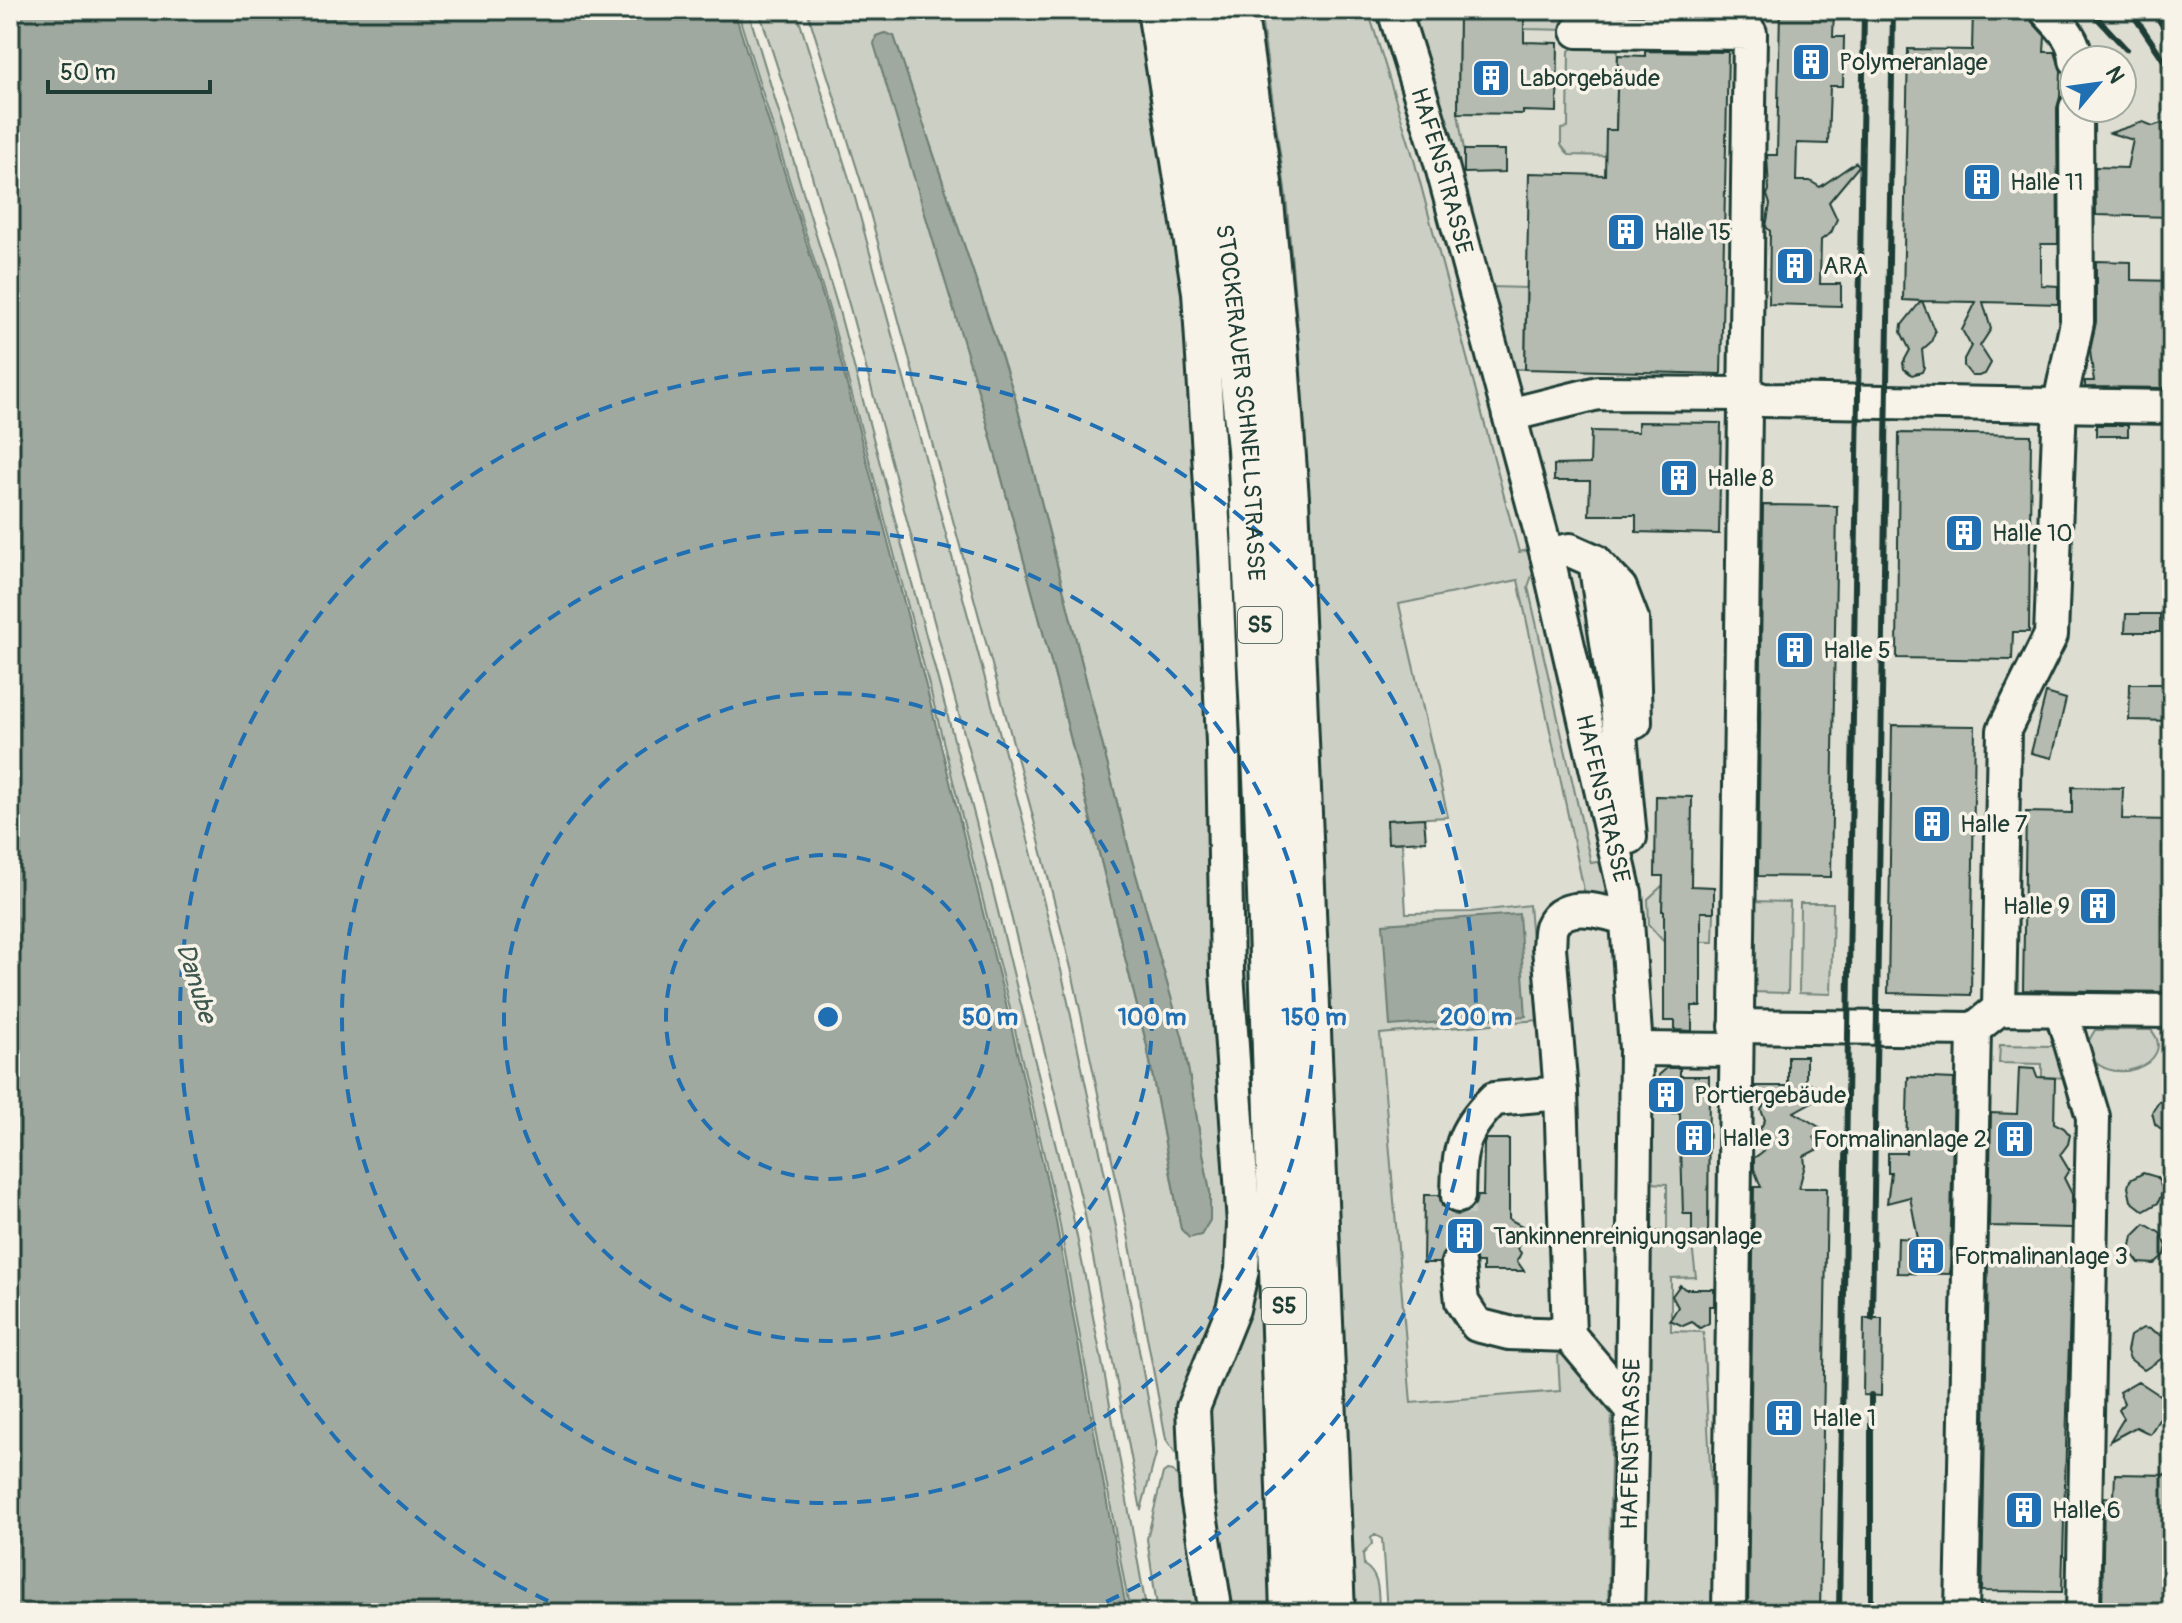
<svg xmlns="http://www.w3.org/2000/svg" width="2182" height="1623" font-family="Pangolin,sans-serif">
<rect width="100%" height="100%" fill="#eeece1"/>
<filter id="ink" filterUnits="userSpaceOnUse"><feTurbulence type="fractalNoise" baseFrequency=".0125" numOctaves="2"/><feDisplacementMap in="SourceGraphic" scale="16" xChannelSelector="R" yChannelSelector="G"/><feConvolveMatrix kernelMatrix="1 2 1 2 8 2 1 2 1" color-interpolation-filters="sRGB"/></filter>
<g filter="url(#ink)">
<path fill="#ddddd2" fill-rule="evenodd" d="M1368 10H2172V1613H1608L1612 1406 1558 1356 1561 1391 1411 1403 1380 1033 1538 1020 1529 906 1471 912 1399 604 1530 577 1533 549 1519 552 1413 156ZM2074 60H2122V108H2074Z"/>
<path fill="#cccfc4" stroke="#76867c" stroke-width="2" fill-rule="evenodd" d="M737 10H748L839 311 975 818 1072 1212 1105 1377 1147 1613H1130L1058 1215 1008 1000 930 689 830 312Z
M759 10H796L854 194 1021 812 1062 974 1117 1231 1156 1442V1454L1141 1510 1084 1210 986 815 850 308 808 162Z
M807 10H1175L1219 366 1227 468 1237 520 1276 1613H1224L1204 1494 1166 1439 1127 1229 1072 972 1031 809 864 191ZM884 33 894 36 1014 394 1129 850 1183 1040 1210 1193V1220L1201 1235 1189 1237 1181 1229 1147 1046 1058 688 982 404 876 36Z
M1260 10H1368L1413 156 1519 552 1533 549 1537 561 1528 587 1591 863 1608 860 1613 891 1599 900 1585 895 1518 580 1399 604 1448 817 1387 820 1388 843H1402L1406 913 1471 912 1529 905 1539 1020 1380 1034 1411 1403 1560 1391 1558 1356 1565 1351 1612 1406 1608 1613H1387L1382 1539 1375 1535 1371 1538 1372 1544 1363 1554 1364 1565C1381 1576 1378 1595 1379 1613H1356L1307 680 1317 679 1311 580 1302 536 1300 356 1286 196Z
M1407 10H1474V14L1459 15 1458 113 1464 150V173H1456Z
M1509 10H1559L1571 21V30L1524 29V15L1509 14Z
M1581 40H1618L1616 130H1606L1614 156 1569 155 1561 145V129L1568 128 1569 51Z
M1491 287 1526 288 1525 369H1514Z
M1663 885 1662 911 1714 912 1713 942H1664L1649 925 1648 899Z
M1753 901 1790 902 1788 993 1751 992Z
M1800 903H1833L1831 994 1799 993Z
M2095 1030H2151C2181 1062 2104 1095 2085 1047Z
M2000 1045 2054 1046 2070 1059V1078L2042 1077V1064L1999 1063Z
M1652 1100 1664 1113H1680V1162L1683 1163 1692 1214V1245L1696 1277 1671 1278V1331L1703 1332 1713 1521 1714 1613H1642L1650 1232 1667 1231V1184L1650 1183Z
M1167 1470 1173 1471 1189 1495 1209 1613H1158L1147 1539 1163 1473Z"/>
<path fill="#9fa99f" stroke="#6c7e74" stroke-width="2" d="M10 10H734L828 313 927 690 1005 1000 1055 1216 1127 1613H10Z
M885 33 894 36 1014 394 1129 850 1183 1039 1210 1193V1220L1201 1235 1189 1238 1181 1229 1147 1046 1058 688 982 404 874 44 876 36Z
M1519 914 1526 1016 1390 1026 1383 924Z"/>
<path fill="#b5bbb0" stroke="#1f3d34" stroke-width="2" d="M1474 10H1509V14L1524 15V42L1558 43 1557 112 1523 111V114L1458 113 1459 14H1474Z
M1780 10H1834L1833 37H1844L1843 86H1830L1828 144 1797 143 1796 181H1810L1820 187 1856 162 1859 166 1829 202 1837 219 1831 233 1821 240 1820 284H1841V306L1769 304 1770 231 1766 227 1770 204 1767 195 1769 190 1767 155H1777Z
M1973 10H2028L2032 22 2045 36 2044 52H2055L2061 71 2060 97 2057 108 2058 244H2041V285L2058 286V304L1983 302 1991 329 1980 346 1991 363 1985 374 1979 376H1972L1964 366V359L1971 346 1962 330 1976 302 1922 301 1935 332 1931 342 1922 350 1924 367 1922 372 1912 375 1904 369 1903 363 1910 350 1901 332 1902 325 1921 301 1903 300 1908 49 1972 50Z
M1645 51 1728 52 1721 374 1525 369 1529 173 1605 175 1606 130H1616L1618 55 1645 56Z
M2143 122 2153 126 2161 123 2172 124V130L2165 144 2170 153 2172 169V217L2096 215 2095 167 2127 168 2133 140 2110 133Z
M1464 150H1505V172L1464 173Z
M2096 261 2131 262V280L2172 281 2169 347H2172V388L2085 387V381H2094L2090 351 2096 322Z
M1638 422 1721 423 1719 534 1636 532V515H1589L1590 481H1554V465L1590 464 1591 431 1638 432Z
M2096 425H2128V436H2096Z
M1899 433 2031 435 2029 632H2013L2012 660 1897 658Z
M1763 505 1837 506 1831 877 1758 876Z
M2126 614H2160V632H2125Z
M2130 684H2172V721L2129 720Z
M2046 693 2066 699 2052 758 2031 753Z
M1892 725 1975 726 1971 995 1888 993Z
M2072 787 2123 788 2122 819 2172 820V992L2023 990 2026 812 2072 813Z
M1656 796 1692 797 1691 886 1714 887V912H1701V1006H1692V1031L1675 1030V1021H1664V911H1662L1663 876H1655Z
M1424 818 1426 841 1388 843 1387 820Z
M1788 1056H1806V1082L1828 1093 1794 1112 1821 1128 1814 1137 1820 1148 1804 1156 1805 1165 1799 1188H1827L1820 1613H1754V1609L1748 1608 1754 1187H1761L1754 1169V1158L1768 1148 1760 1129 1765 1120 1761 1110 1766 1102 1755 1086H1788Z
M1667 1068H1680V1076H1709L1708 1245H1692V1214H1683L1680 1113H1664L1654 1103 1655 1088 1659 1083V1075Z
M2019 1068 2034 1069 2037 1077 2055 1078 2054 1123 2064 1128 2070 1135 2068 1144 2060 1155 2069 1170 2064 1178 2072 1194V1228L1989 1226 1991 1113 2017 1114Z
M1908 1077 1954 1079 1950 1274 1897 1273 1898 1238 1918 1239 1910 1197 1887 1203 1891 1173H1888V1153H1906Z
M2172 1097V1138L2155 1124 2152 1112 2159 1102Z
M1486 1139H1509V1219L1522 1226 1517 1235 1521 1241 1517 1248 1521 1253 1517 1261 1524 1271H1483V1263H1477L1473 1251 1465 1245 1457 1244 1446 1248 1439 1263H1423L1424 1195H1439L1442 1206 1449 1213 1458 1215 1468 1212 1475 1205 1477 1196H1483L1484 1144Z
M2143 1173 2157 1177 2163 1190 2158 1203 2144 1211 2131 1201 2128 1187 2130 1180Z
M2145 1224 2160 1233 2167 1246 2165 1254 2154 1264 2139 1263 2130 1251 2133 1236Z
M1988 1263 2065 1265 2071 1269 2062 1592 1982 1591Z
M1680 1285 1685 1289H1714V1306H1709V1323L1700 1328 1692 1322 1683 1326 1670 1320 1678 1307 1672 1296Z
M1864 1318H1882L1881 1396 1863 1395Z
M2143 1328 2150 1329 2172 1341V1352L2144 1370 2130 1359 2127 1351 2130 1336Z
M2138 1381 2170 1402 2150 1434 2136 1427 2110 1441 2124 1418 2119 1410 2124 1403 2119 1392Z
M2115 1474 2172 1475V1613H2102L2104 1497 2114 1498Z"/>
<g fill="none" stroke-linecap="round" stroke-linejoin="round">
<path stroke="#c5c9be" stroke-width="32" stroke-dasharray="32 16" stroke-linecap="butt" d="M1458 1263V1196"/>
<g stroke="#1f3d34" stroke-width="38">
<g id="minor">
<path d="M1154 10 1199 292 1215 551 1223 743 1227 972 1244 1224 1242 1270 1233 1309 1193 1408 1197 1496 1216 1613"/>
<path id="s1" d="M1394 10 1437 148 1547 555 1625 893 1636 1049 1632 1410 1627 1613"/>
<path d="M2046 10C2060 25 2075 38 2076 60"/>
<path d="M1578 31 1750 33 1729 1613"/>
<path d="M1509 415 1598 393 1745 394 1763 400 2172 407"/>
<path d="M1547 555 1570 550 1595 561 1619 724 1630 837"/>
<path d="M1597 564 1620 588 1632 619 1635 722"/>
<path d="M1627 919C1606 912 1563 898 1551 927 1549 933 1550 941 1549 947L1561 1093 1569 1335 1632 1410"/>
<path d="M1999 1009 2004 730 2051 635 2060 403 2077 322 2076 108"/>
<path d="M2061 1010 2093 1117 2083 1613"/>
<path d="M1736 1026 1974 1029 1999 1009 2172 1011"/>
<path d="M1636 1049 1735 1050"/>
<path d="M1458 1196C1459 1149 1460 1133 1494 1099L1561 1093"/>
<path d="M1458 1263 1462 1302 1477 1325 1509 1333 1569 1335"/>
<path d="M1962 1613 1974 1029"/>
</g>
</g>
<g stroke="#1f3d34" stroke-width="50">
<g id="highway">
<path id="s2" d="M1192 10 1228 251 1250 448 1267 800 1293 1613"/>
<path d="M1234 10 1259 183 1275 347 1286 499 1332 1613"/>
</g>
</g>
<use href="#minor" stroke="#f7f3e8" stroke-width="32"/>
<use href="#highway" stroke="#f7f3e8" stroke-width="44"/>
<path stroke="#1f3d34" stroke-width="6" d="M2090 10 2126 49
M2130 10 2172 72
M2153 10 2172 41
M1872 1318 1893 10
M1871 1395V1613
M1839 1613 1864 10"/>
</g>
</g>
<g fill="none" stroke="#1f6fb2" stroke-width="4" stroke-dasharray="14 10">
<circle cx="828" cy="1017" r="162"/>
<circle cx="828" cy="1017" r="324"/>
<circle cx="828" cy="1017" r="486"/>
<path d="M570 1611A648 648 0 1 1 1086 1611"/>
</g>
<defs>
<g id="building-square" transform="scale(2)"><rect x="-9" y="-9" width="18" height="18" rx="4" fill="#1f6fb2" stroke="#f7f3e8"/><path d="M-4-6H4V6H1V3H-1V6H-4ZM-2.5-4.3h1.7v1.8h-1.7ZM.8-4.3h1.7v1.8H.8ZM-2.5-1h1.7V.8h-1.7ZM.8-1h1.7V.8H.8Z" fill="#fff"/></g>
</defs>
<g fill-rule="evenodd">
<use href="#building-square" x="1811" y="62"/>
<use href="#building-square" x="1491" y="78"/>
<use href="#building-square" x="1982" y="182"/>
<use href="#building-square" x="1626" y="232"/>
<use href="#building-square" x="1795" y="266"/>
<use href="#building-square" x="1679" y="478"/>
<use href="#building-square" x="1964" y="533"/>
<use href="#building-square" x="1795" y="650"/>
<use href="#building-square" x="1932" y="824"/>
<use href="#building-square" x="2098" y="906"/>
<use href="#building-square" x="1666" y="1095"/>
<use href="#building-square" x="1694" y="1138"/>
<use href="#building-square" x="2015" y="1139"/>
<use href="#building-square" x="1465" y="1236"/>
<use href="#building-square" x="1926" y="1256"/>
<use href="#building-square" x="1784" y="1418"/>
<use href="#building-square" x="2024" y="1510"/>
</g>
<g text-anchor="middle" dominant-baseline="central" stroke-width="7" stroke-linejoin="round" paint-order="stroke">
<g fill="#f7f3e8" stroke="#60746a" stroke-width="2">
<rect x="1238" y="607" width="44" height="36" rx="6"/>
<rect x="1262" y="1288" width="44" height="36" rx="6"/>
</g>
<g font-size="22" font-weight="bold" fill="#1f3d34">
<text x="1260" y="625">S5</text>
<text x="1284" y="1306">S5</text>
</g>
<g font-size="24" fill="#1f3d34" stroke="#f7f3e8" text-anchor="start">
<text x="1839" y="62">Polymeranlage</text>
<text x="1519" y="78">Laborgebäude</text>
<text x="2010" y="182">Halle 11</text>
<text x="1654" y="232">Halle 15</text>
<text x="1823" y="266">ARA</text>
<text x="1707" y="478">Halle 8</text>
<text x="1992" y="533">Halle 10</text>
<text x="1823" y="650">Halle 5</text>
<text x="1960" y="824">Halle 7</text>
<text x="2070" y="906" text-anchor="end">Halle 9</text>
<text x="1694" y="1095">Portiergebäude</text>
<text x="1722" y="1138">Halle 3</text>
<text x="1987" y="1139" text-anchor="end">Formalinanlage 2</text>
<text x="1493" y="1236">Tankinnenreinigungsanlage</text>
<text x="1954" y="1256">Formalinanlage 3</text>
<text x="1812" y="1418">Halle 1</text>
<text x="2052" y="1510">Halle 6</text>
</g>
<g font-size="24" fill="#1f3d34" stroke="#f7f3e8">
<text stroke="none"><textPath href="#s1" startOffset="168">HAFENSTRASSE</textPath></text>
<text stroke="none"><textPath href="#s2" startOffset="396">STOCKERAUER SCHNELLSTRASSE</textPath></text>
<text stroke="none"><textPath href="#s1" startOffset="816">HAFENSTRASSE</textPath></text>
<text transform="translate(1631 1444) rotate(-89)">HAFENSTRASSE</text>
</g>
<g font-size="26" font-style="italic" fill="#3f584f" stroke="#f7f3e8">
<text transform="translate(196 983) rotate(73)">Danube</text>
</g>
</g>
<circle cx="828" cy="1017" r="12" fill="#1f6fb2" stroke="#f7f3e8" stroke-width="4"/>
<g font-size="24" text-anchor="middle" font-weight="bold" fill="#1f6fb2" stroke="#f7f3e8" stroke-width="7" stroke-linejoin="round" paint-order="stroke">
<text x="990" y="1025">50 m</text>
<text x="1152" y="1025">100 m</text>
<text x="1314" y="1025">150 m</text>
<text x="1476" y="1025">200 m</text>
</g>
<rect width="2182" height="1623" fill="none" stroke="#f7f3e8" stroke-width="40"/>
<rect x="20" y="20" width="2142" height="1583" fill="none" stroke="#1f3d34" stroke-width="3" filter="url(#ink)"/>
<g transform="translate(2098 84) rotate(61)"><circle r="38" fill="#f7f3e8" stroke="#a1aaa0" stroke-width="2"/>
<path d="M0-6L14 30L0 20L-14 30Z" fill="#1f6fb2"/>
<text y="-12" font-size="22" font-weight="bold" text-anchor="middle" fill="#1f3d34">N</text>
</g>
<path d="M48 80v12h162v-12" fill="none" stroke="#1f3d34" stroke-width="4"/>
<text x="60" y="80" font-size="24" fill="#1f3d34" stroke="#f7f3e8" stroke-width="6" paint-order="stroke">50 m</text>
</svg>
